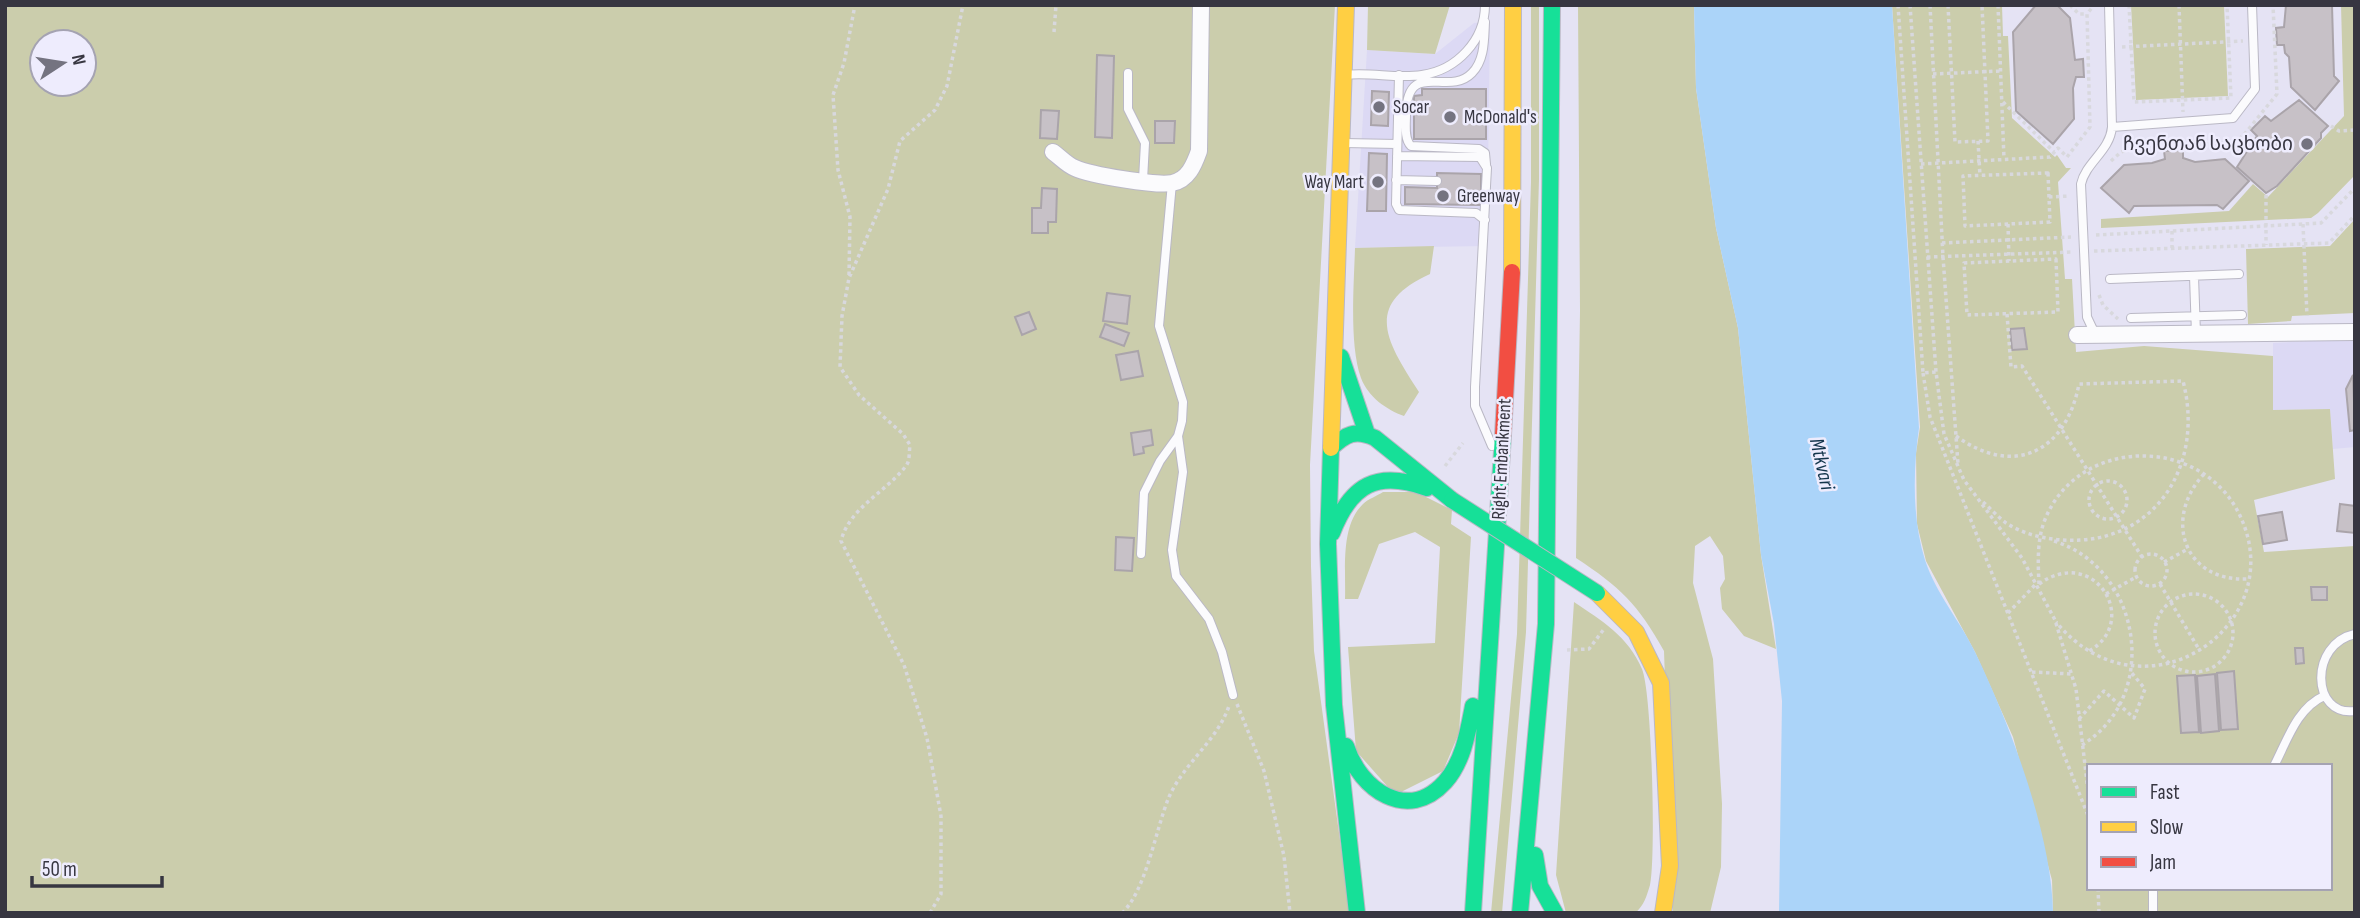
<svg xmlns="http://www.w3.org/2000/svg" width="2360" height="918" font-family="'Sofia Sans Condensed','Noto Sans Georgian',sans-serif">
<rect width="100%" height="100%" fill="#e5e3f4"/>
<path fill="#dcd9f4" d="M1490 22 1487 246 1355 248 1367 50 1435 54 1474 23Z
M2355 339V447L2333 449 2330 409 2273 410V343Z"/>
<path fill="#cbcdac" fill-rule="evenodd" d="M5 5H1335L1310 465 1311 566 1314 651 1350 913H5ZM42 42H84V84H42Z
M1368 5H1450L1435 54 1367 50Z
M1531 5H1539V179L1526 632 1502 913H1491L1517 634 1531 182Z
M1578 5H1694L1696 88 1716 228 1738 328 1761 555 1776 649 1744 636 1722 609 1720 588 1725 579 1723 556 1710 536 1695 546 1693 583 1713 659 1722 804 1721 867 1710 913H1673L1664 651C1638 604 1620 587 1576 558L1580 311Z
M1892 5H2002L2003 36H2008L2012 118 2055 157 2057 155 2066 168H2071L2058 182 2065 279H2072L2076 352 2144 346 2273 356V410L2330 409 2335 479 2254 500 2264 552 2355 546V913H2053L2052 880 2013 737 1975 652 1926 561 1917 524 1916 453 1920 427ZM2089 766H2330V888H2089Z
M2131 5H2224L2228 96 2136 100Z
M2341 5H2355V175L2318 213 2311 218 2101 228V219L2229 211 2253 184 2268 197 2344 116Z
M2355 219V313L2292 316 2291 321 2248 324 2246 249 2330 246Z
M1434 246 1430 274C1362 305 1387 342 1419 392L1404 416C1387 410 1368 397 1361 378 1349 345 1354 284 1355 248Z
M1383 492H1416L1452 510 1451 524 1471 537 1459 733 1443 771 1395 795 1356 751 1348 647 1435 643 1440 547 1415 532 1379 544 1358 599H1345C1346 570 1340 526 1363 504 1368 499 1377 496 1383 492Z
M1574 602C1602 621 1628 636 1642 669 1652 693 1656 858 1650 885 1647 895 1644 906 1635 913H1566L1556 875Z"/>
<path fill="#abd4f9" d="M1694 5H1892L1919 428C1913 470 1912 519 1925 560 1936 594 1961 622 1976 654 2010 725 2052 834 2053 913H1779L1782 701 1774 624 1761 555 1738 328 1716 228 1696 88Z"/>
<path fill="#c7c1c7" stroke="#aaa4aa" stroke-width="2" d="M2036 5H2057L2070 18 2075 60 2083 59 2084 77H2076L2073 88 2074 119 2053 144 2016 111 2013 32Z
M2286 5H2332L2334 76 2339 81 2315 110 2291 87 2289 57 2285 53 2284 45H2277L2276 28 2284 27Z
M1097 55 1114 56 1112 138 1095 137Z
M1422 89H1486V139H1414V96L1422 95Z
M1372 91 1389 92 1388 126 1371 125Z
M2299 100 2328 126 2321 133V138L2277 186 2266 193 2237 167 2257 136 2251 130 2265 116 2271 121Z
M1041 110 1059 111 1057 139 1040 138Z
M1155 121H1175L1174 143H1155Z
M2183 150V158L2195 162 2225 159 2249 181 2223 209 2217 205 2134 206 2129 213 2101 188 2124 165 2152 163 2165 159 2164 151Z
M1369 153 1387 154 1386 211H1367Z
M1437 173 1481 174V205L1405 204V187L1437 188Z
M1042 188 1057 189 1056 222H1048V233H1032V208H1041Z
M1107 293 1130 296 1127 324 1103 321Z
M1029 312 1036 329 1022 335 1015 317Z
M1105 324 1129 333 1124 346 1100 337Z
M2024 328 2027 349 2012 350 2010 329Z
M1138 351 1143 376 1121 380 1116 355Z
M2353 375 2355 430 2350 431 2346 389Z
M1151 430 1153 445 1143 447 1144 453 1134 455 1131 433Z
M2340 504 2355 506V533L2337 531Z
M2282 512 2287 540 2263 544 2258 516Z
M1116 537 1134 538 1132 571 1115 570Z
M2311 587H2327V600H2312Z
M2295 648H2303L2304 663 2296 664Z
M2234 671 2238 729 2221 730 2217 673Z
M2215 674 2219 731 2201 733 2197 676Z
M2195 675 2199 732 2181 733 2177 676Z"/>
<g fill="none" stroke-linecap="round" stroke-linejoin="round">
<g stroke="#bab8c5" stroke-width="10">
<path id="lane" d="M2109 5 2112 127 2233 118 2255 89 2252 5
M1485 22C1484 39 1485 60 1472 73 1448 98 1407 57 1406 115 1406 125 1404 139 1411 146L1479 149 1485 153 1486 164
M1128 73V109L1145 143 1143 180
M1345 75C1371 72 1397 79 1422 75 1457 70 1485 40 1485 5
M1399 75 1396 204 1399 210 1476 213 1485 220
M1344 143 1397 144
M1397 156 1480 157 1487 168 1475 387V406L1492 446
M1396 180 1437 181
M2194 276 2196 334
M2110 279 2239 274
M2131 318 2242 315
M2095 334 2087 317 2081 184C2086 162 2110 151 2112 127
M1178 436 1183 472 1172 550 1176 576 1209 619 1222 652 1233 695
M1141 554 1144 493 1160 461 1178 436 1182 421 1183 402 1159 326 1172 183
M2355 634C2309 644 2311 717 2355 711
M2274 766C2287 741 2297 708 2324 696
M2153 888V913"/>
</g>
<g stroke="#bab8c5" stroke-width="18">
<path id="street" d="M1053 152C1060 157 1067 165 1075 168 1090 175 1157 186 1172 183 1188 180 1194 165 1199 151L1201 5
M2077 335 2355 332"/>
</g>
<g stroke="#bab8c5" stroke-width="18">
<path id="fast" d="M1341 357 1367 434
M1332 533C1351 484 1377 470 1427 488
M1346 746C1360 790 1408 823 1445 782 1463 762 1468 732 1473 706
M1535 855 1540 886 1555 913
M1357 913 1334 705 1328 544 1331 448C1346 434 1355 429 1375 438L1452 500
M1473 913 1503 435
M1520 913 1546 624 1552 5"/>
</g>
<g stroke="#bab8c5" stroke-width="18">
<path id="slow" d="M1512 272 1513 5
M1331 448 1346 5
M1597 593 1636 632 1661 683 1670 866 1663 913"/>
</g>
<g stroke="#bab8c5" stroke-width="18">
<path id="jam" d="M1503 435 1512 272"/>
</g>
<path stroke="#d8d8dd" stroke-width="3.5" stroke-dasharray="3.5 3.5" stroke-linecap="butt" d="M1898 5 1923 373 1936 372
M1910 5 1936 372 1944 434 1964 480 2022 558 2055 620 2076 689 2089 799
M1930 5 1943 257 1958 464
M1948 5 1955 142 1988 141 1982 5
M1998 5 2004 159
M2070 5 2079 14H2087
M2129 5 2134 102 2231 98 2227 5
M2179 5 2183 112
M1054 32 1056 5
M2122 47 2243 41
M1933 74 2000 71
M2003 102 2054 152
M2331 126 2339 131 2355 130
M1978 141 1980 176
M2111 161 2121 152 2130 149 2234 142 2243 136 2277 94 2273 5
M1921 164 2050 157 2058 148 2067 157 2090 127 2087 14 2094 5
M2048 173 2050 222 1965 226 1963 176Z
M2266 195V245
M2049 197 2070 196
M2008 224 2009 261
M2303 224 2307 316
M2172 231V248
M2096 235 2321 223 2355 188
M1942 243 2071 237
M2094 251 2329 243 2355 215
M1927 257 2072 252
M2056 259 2058 312 1967 315 1964 263Z
M849 275 850 217 838 170 833 95 844 63 855 5
M2099 295 2103 305 2118 319
M2007 314 2011 367 2022 366 2142 557
M1923 373 1930 417 2089 818
M1956 436C2014 478 2066 452 2079 384L2183 381C2205 465 2155 546 2063 540 2044 539 2023 534 2006 523 1998 517 1990 508 1982 501
M1445 466 1463 443
M2204 474C2163 518 2183 582 2248 579
M2089 500a19 19 0 1 1 38 0a19 19 0 1 1-38 0Z
M2054 541C2141 568 2162 696 2082 745
M2135 570a16 16 0 1 1 32 0a16 16 0 1 1-32 0Z
M2164 562 2188 549
M2039 584C2038 563 2037 542 2044 522 2075 439 2193 434 2236 508 2299 620 2146 730 2056 622
M2039 584C2095 544 2141 622 2089 651
M2160 584 2200 651
M2155 633a39 39 0 1 1 78 0a39 39 0 1 1-78 0Z
M2106 594 2136 577
M2008 613 2037 583
M1567 650 1589 649 1604 629
M2032 672 2072 674
M1237 704 1264 771 1284 856 1290 913
M2079 719 2104 691 2134 718 2145 689 2131 672
M2098 888 2099 913
M930 913 941 894V816L927 738 904 665 841 541C849 508 886 492 906 466 910 461 909 451 910 445L903 434 859 395 840 367 842 316 849 278 888 189 900 141 935 110 947 86 963 5
M1122 913C1146 891 1156 828 1169 797 1184 763 1217 741 1229 706"/>
<use href="#lane" stroke="#fbfbfd" stroke-width="8"/>
<use href="#street" stroke="#fbfbfd" stroke-width="16"/>
<use href="#fast" stroke="#16e098" stroke-width="16"/>
<use href="#slow" stroke="#ffcf43" stroke-width="16"/>
<use href="#jam" stroke="#f24e42" stroke-width="16"/>
<g stroke="#bab8c5" stroke-width="18" stroke-linecap="butt">
<path id="fast-bridge" d="M1452 500 1597 593"/>
</g>
<use href="#fast-bridge" stroke="#16e098" stroke-width="16"/>
</g>
<g fill="#747380" stroke="#eeecfd" stroke-width="2.5">
<circle cx="1379" cy="107" r="7"/>
<circle cx="1450" cy="117" r="7"/>
<circle cx="2307" cy="144" r="7"/>
<circle cx="1378" cy="182" r="7"/>
<circle cx="1443" cy="196" r="7"/>
</g>
<g text-anchor="middle" dominant-baseline="central" stroke-width="5" stroke-linejoin="round" paint-order="stroke">
<g font-size="19" fill="#373641" stroke="#eeecfd" text-anchor="start">
<text x="1393" y="107">Socar</text>
<text x="1464" y="117">McDonald's</text>
<text x="2293" y="144" text-anchor="end">ჩვენთან საცხობი</text>
<text x="1364" y="182" text-anchor="end">Way Mart</text>
<text x="1457" y="196">Greenway</text>
</g>
<g font-size="19" fill="#373641" stroke="#eeecfd">
<text transform="translate(1502 459) rotate(-87)">Right Embankment</text>
</g>
<g font-size="21" font-style="italic" fill="#14354c" stroke="#eeecfd">
<text transform="translate(1822 464) rotate(77)">Mtkvari</text>
</g>
</g>
<rect width="2360" height="918" fill="none" stroke="#373641" stroke-width="14"/>
<rect x="2087" y="764" width="245" height="126" fill="#eeecfd" stroke="#a5a3b2" stroke-width="2"/>
<rect x="2101" y="787" width="35" height="10" fill="#16e098" stroke="#a5a3b2" stroke-width="2"/>
<text x="2150" y="799" font-size="21" fill="#373641">Fast</text>
<rect x="2101" y="822" width="35" height="10" fill="#ffcf43" stroke="#a5a3b2" stroke-width="2"/>
<text x="2150" y="834" font-size="21" fill="#373641">Slow</text>
<rect x="2101" y="857" width="35" height="10" fill="#f24e42" stroke="#a5a3b2" stroke-width="2"/>
<text x="2150" y="869" font-size="21" fill="#373641">Jam</text>
<g transform="translate(63 63) rotate(78)"><circle r="33" fill="#eeecfd" stroke="#a5a3b2" stroke-width="2"/>
<path d="M0-5L12 26L0 18L-12 26Z" fill="#747380"/>
<text y="-10" font-size="19" font-weight="bold" text-anchor="middle" fill="#373641">N</text>
</g>
<path d="M32 876v10h130v-10" fill="none" stroke="#373641" stroke-width="3.5"/>
<text x="42" y="876" font-size="21" fill="#373641" stroke="#eeecfd" stroke-width="5" paint-order="stroke">50 m</text>
</svg>
